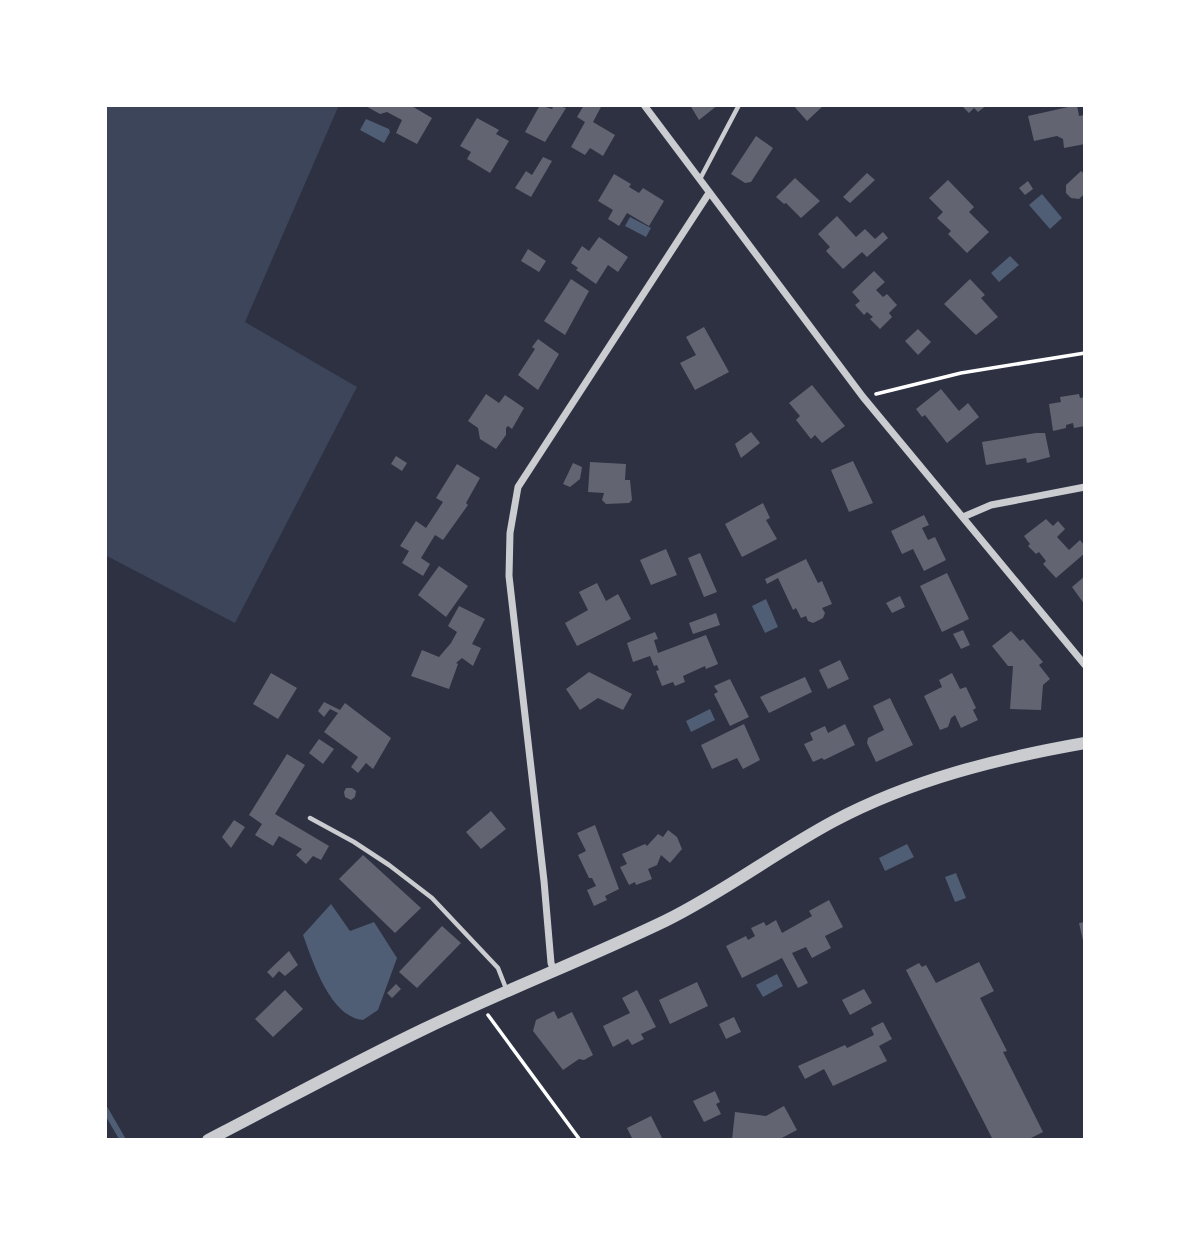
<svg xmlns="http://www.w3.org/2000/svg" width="1190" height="1245" font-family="Arial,sans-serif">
<rect width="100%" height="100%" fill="#2d3142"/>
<path fill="#3c4559" d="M105 105H339L245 322 357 387 235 623 105 555Z"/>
<path fill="#4f5d75" d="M366 119 389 129 390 132 384 143 360 130Z
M1042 194 1062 218 1050 229 1029 205Z
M630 217 651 228 646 237 625 226Z
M1010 256 1019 265 999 282 991 273Z
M766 599 778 627 765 633 752 606Z
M710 709 715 720 691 732 686 721Z
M907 844 914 857 885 871 879 858Z
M956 873 966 898 955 902 945 877Z
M331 904 350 931 374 922 397 958 378 1010 363 1020C330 1017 313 962 303 935Z
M777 974 783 986 763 997 756 985Z"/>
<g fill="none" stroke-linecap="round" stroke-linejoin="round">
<path stroke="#4f5d75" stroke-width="6" d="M105 1109 123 1140"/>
</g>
<path fill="#626471" d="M364 105H410L432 118 417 144 396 133 402 120 387 112 380 114Z
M540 105 552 109 554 105 566 108 545 142 525 132Z
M584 105H602L593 122 615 135 603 156 590 148 585 155 571 147 585 122 577 117Z
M690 105H718L699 120Z
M793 105H824L807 121Z
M961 105H987L978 112 974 108 969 113Z
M1077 105 1079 116 1084 115 1085 120V130H1083L1085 144 1064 148 1063 139 1057 136 1034 141 1028 116Z
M477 118 499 130 496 134 509 141 490 173 467 159 471 152 460 146Z
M756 136 773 148 751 182 745 183 731 174Z
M543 157 552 161 531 197 515 188 526 171 532 175Z
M1081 171 1085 175V193L1079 199 1071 198 1066 193V185Z
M867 173 875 180 850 203 843 197Z
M614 174 631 184 629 187 639 193 643 188 664 201 649 226 627 213 619 226 608 219 613 210 598 201Z
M795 178 820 201 801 218 786 203 784 204 776 197Z
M948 180 974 207 969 212 989 232 967 253 948 234 951 231 937 218 943 212 929 198Z
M1028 181 1033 189 1025 195 1019 188Z
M837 216 856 237 865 229 875 239 883 232 888 238 867 257 862 252 843 269 826 251 830 247 818 234Z
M599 237 628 257 618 272 608 265 596 284 576 270 578 268 571 263 582 246 589 251Z
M528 249 546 261 539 272 521 261Z
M874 271 885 282 876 290 883 297 887 294 897 305 889 313 892 317 880 329 870 319 873 317 867 312 864 315 855 305 860 301 852 292Z
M571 279 589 291 565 335 544 321Z
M970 279 985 295 981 298 998 317 976 335 944 304Z
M704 327 729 372 695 390 680 363 696 355 686 337Z
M918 329 931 342 918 355 905 341Z
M538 339 559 354 538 390 518 375 535 349 532 347Z
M812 385 845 426 822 443 815 435 811 439 796 420 800 416 789 403Z
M941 389 959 411 968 403 979 417 947 443 925 415 922 417 916 409Z
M486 394 499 403 505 395 524 408 512 429 508 426 506 428V435L496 449 480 439 478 428 468 421Z
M1079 394 1080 398 1085 397V426L1074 428 1073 423 1066 425V428L1053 431 1049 404 1061 402 1060 397Z
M751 432 760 443 741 458 735 444Z
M1036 433H1045L1050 457 1027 463 1026 458 986 465 982 442Z
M396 456 407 463 402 471 391 464Z
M853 461 873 503 849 512 831 470Z
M590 462 626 464 625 480H630L632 500 629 503 606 504 602 500 604 493 588 492Z
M573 463 582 467 580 479 570 487 563 484Z
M457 464 480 478 466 503 468 505 443 540 435 535 421 558 430 564 423 576 402 563 409 551 400 546 416 521 426 528 443 502 436 498Z
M763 503 770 518 766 520 777 539 742 557 725 524Z
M924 515 929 525 922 528 928 540 935 537 946 560 924 571 913 549 902 554 891 531Z
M1046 519 1053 526 1058 521 1065 529 1057 537 1069 550 1080 540 1085 546V553L1056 578 1043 564 1046 561 1039 552 1036 554 1028 546 1030 544 1024 536Z
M666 549 677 575 651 585 640 560Z
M700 553 717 592 704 597 688 558Z
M806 559 818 583 822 581 832 604 822 608 825 613 823 618 813 623 808 621 806 616 801 618 796 608 793 610 778 578 767 584 765 579Z
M439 566 468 586 446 617 418 595Z
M947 573 969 619 942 632 920 586Z
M1085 576V605L1072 587Z
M597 583 606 601 618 594 631 619 577 646 565 623 588 610 579 592Z
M900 596 905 607 892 613 886 603Z
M459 606 485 619 472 644 481 648 473 666 462 658 456 663 458 664 449 689 411 676 422 650 439 657 451 643 457 632 448 626Z
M716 613 720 625 693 634 689 623Z
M963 630 970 645 961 649 953 634Z
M1011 631 1020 641 1023 639 1043 662 1039 665 1050 679 1043 685 1041 710 1010 709 1013 666H1008L992 646Z
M655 632 658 639 654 640 658 653 706 635 718 664 706 669 705 666 683 676 685 682 675 686 673 682 662 686 656 671 659 670 657 665 654 666 650 656 633 662 627 643Z
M840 660 849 679 828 689 819 670Z
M589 672 632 694 623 710 598 698 580 710 566 689Z
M271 673 297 688 278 719 253 704Z
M952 673 960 689 966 687 976 708 973 710 978 720 961 728 955 715 951 718 948 727 940 730 924 696 942 687 939 680Z
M805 677 812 692 769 713 760 697Z
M730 679 749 717 730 726 714 694 718 692 714 686Z
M890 698 913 745 876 762 867 743 868 738 884 730 873 706Z
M324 702 340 710 345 703 391 738 373 769 366 763 358 773 351 767 358 757 324 732 338 713 330 709 324 717 318 711Z
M744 724 760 760 743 769 737 758 712 769 701 745Z
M845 724 855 745 824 760 822 758 813 762 804 744 813 740 810 733 825 726 828 733Z
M319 739 334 749 323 764 309 753Z
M287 754 305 765 275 814 329 846 321 860 313 856 306 864 296 855 302 849 279 836 273 846 255 835 262 824 249 815Z
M346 788H352L356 791 355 797 351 800 345 797 344 792Z
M491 811 506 829 481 849 466 832Z
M234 820 245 827 231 848 222 837Z
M595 825 619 889 605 896 607 900 594 906 587 890 596 886 592 878H589L578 855 586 851 577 833Z
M668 830 677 837 682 849 670 863 661 855 657 865 648 869 652 879 636 885 635 882 629 885 620 867 627 864 622 854 645 844 647 846 658 834 663 837Z
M363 855 421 908 395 933 339 879Z
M829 900 843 927 825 936 831 948 812 958 806 947 792 953 808 983 798 988 782 958 742 978 726 946 746 936 748 940 755 936 751 928 764 922 766 926 776 920 782 933 812 916 809 911Z
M1085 922V945H1084L1079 923Z
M442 926 461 943 417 988 399 972Z
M289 951 298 965 285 976 279 971 273 978 267 972Z
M979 962 994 991 980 998 1007 1051 1003 1052 1043 1132 1027 1140H993L906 970 919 963 922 967 926 965 936 983Z
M697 982 708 1006 670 1024 659 1000Z
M396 984 401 989 392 998 387 993Z
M864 989 872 1003 850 1015 842 1000Z
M285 990 303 1009 273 1037 255 1019Z
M637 990 656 1027 641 1034 644 1039 632 1045 628 1039 613 1047 603 1026 630 1013 622 998Z
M554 1011 558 1019 572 1012 593 1055 584 1060 579 1059 563 1070 533 1031 536 1020Z
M734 1017 741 1032 726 1039 719 1024Z
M883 1022 892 1039 879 1046 887 1061 833 1086 824 1069 805 1079 798 1066 845 1045 847 1048 874 1035 871 1028Z
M715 1091 720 1102 716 1104 721 1114 704 1122 693 1101Z
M784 1106 797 1130 778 1140H732L735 1112 766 1116Z
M651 1116 663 1140H633L627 1128Z"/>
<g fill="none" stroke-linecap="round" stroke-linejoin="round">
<path stroke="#fff" stroke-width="3.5" d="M876 394 961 373 1085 353
M488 1015 580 1140"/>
<path stroke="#caccd0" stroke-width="4.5" d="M700 179 739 105
M310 818 354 842 389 865 432 898 498 968 507 991"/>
<path stroke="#caccd0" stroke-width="7" d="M644 105 863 397 1085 665
M963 517 991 505 1085 487
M554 971 551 963 544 881 509 576 510 533 518 487 709 193"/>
<path stroke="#caccd0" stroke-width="12" d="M208 1140C280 1103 351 1064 424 1029 503 991 586 959 665 921 724 892 776 852 834 821 911 780 999 758 1085 743"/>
</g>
<rect width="1190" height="1245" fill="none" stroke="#ffffff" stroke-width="214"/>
</svg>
